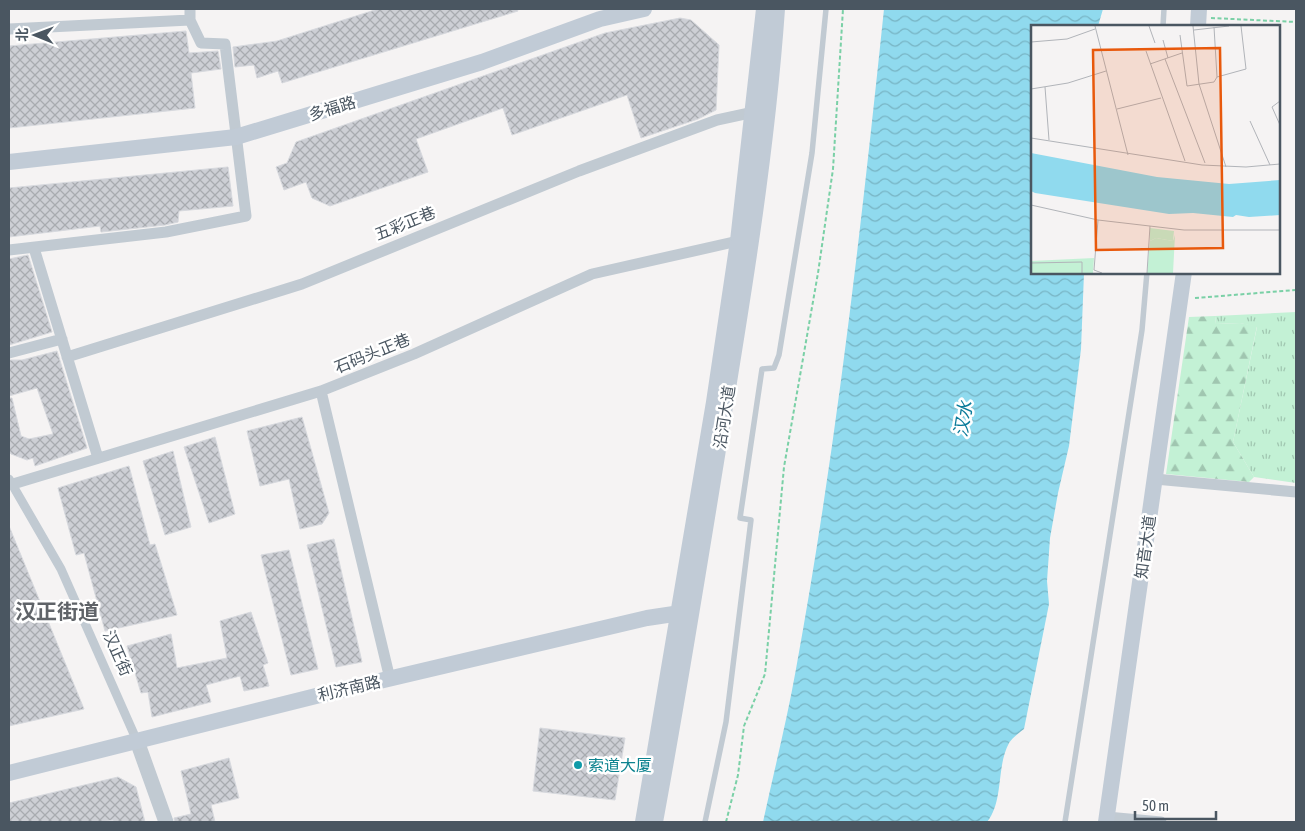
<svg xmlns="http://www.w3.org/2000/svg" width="1305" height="831" font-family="'Asap Condensed','Noto Sans SC',sans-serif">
<defs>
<pattern id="grass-tufts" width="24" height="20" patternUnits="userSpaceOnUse" patternTransform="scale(1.25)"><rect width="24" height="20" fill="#c3f1d5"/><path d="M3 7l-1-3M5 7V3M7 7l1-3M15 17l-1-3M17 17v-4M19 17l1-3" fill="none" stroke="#a0c6b0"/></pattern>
<pattern id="forest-firs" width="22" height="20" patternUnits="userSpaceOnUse" patternTransform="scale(1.25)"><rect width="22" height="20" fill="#c3f1d5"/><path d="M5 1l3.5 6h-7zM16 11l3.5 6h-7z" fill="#a0c6b0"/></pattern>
<pattern id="water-waves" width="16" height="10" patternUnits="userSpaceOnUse" patternTransform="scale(1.25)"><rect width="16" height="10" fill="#90daee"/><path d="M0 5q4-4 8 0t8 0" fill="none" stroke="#78b4c4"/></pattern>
<pattern id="building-cross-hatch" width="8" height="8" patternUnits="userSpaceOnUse" patternTransform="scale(1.25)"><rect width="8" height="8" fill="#cdcfd5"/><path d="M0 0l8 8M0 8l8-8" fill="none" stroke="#a8abb0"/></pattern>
</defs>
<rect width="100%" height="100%" fill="#f5f3f3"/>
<path fill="url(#grass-tufts)" d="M1296 312V483L1254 477 1233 442 1257 327 1240 323 1216 324 1215 316Z"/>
<path fill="url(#forest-firs)" d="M1215 316 1216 324 1240 323 1257 326 1233 442 1254 477 1249 482 1166 474 1189 317Z"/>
<path fill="url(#water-waves)" d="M884 9H1103L1098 26H1032V272L1084 273 1081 349 1069 446 1058 493 1050 538 1047 581 1049 604 1024 729C1019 733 1012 738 1009 743 996 767 1004 801 987 822H763C774 771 787 720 796 669 836 450 861 229 884 9Z"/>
<path fill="url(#building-cross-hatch)" stroke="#d7d9de" d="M378 9H517L518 11 282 83 278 71 257 78 254 65 235 67 233 47 277 41Z
M680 18 691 20 719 45 716 110 698 119 641 138 627 95 512 135 503 108 416 139 428 172 330 206 312 198 306 182 284 190 276 167 287 163 296 142 605 33Z
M186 31 189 53 218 51 221 69 191 73 195 108 9 128V46Z
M228 167 233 206 179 211 178 222 165 225 101 232 100 226 9 237V188Z
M28 255 52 332 9 345V259Z
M57 351 87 448 35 466 33 458 27 460 11 454 9 451V398H12L21 436 29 439 53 434 37 388 9 396V360H22Z
M302 417 329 513 322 524 300 529 289 479 260 486 247 431Z
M215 437 235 514 209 523 184 447Z
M173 451 191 527 165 535 143 461Z
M129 466 150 545 155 544 177 615 105 631 84 553 76 555 58 488Z
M9 526 84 709 9 726Z
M334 539 362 662 336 667 307 545Z
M289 550 318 669 291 675 261 555Z
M251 612 268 663 263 665 269 686 244 691 240 676 206 685 211 702 152 717 148 692 141 693 127 646 171 634 177 668 227 658 220 621Z
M540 728 625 738 615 800 533 791Z
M229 758 239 798 211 805 215 822H175L174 818 191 814 181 771Z
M118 777 136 787 145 822H113V820L102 822H9V803Z"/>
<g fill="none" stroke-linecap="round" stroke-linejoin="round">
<path stroke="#7ad0a6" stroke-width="2" stroke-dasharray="4 2.5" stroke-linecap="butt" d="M1211 18 1296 22
M1195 298 1296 290
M726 822 738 775 744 726 765 674 784 467 818 273 833 169 843 9"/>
<path stroke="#c1cad2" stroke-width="5.5" d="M1163 26 1164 9
M705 822 726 722 751 520 740 518 762 369 774 368 779 355 812 153 826 9
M1065 822 1142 330 1147 272"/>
<path stroke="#c1cad2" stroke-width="9" d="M9 479 61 569 137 741"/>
<path stroke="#c1cad2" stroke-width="11" d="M9 29 190 20
M34 248 98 458
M9 250 166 232 246 216 225 44 201 43 190 20V9
M9 353 62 339
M67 357 302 284 579 171 717 120 754 112
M321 391 390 679
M1155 479 1296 492
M13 484 321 391 414 354 592 274 738 241
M1107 817 1161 822"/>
<path stroke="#c1cad2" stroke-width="15" d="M137 741 166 822"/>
<path stroke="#c1cbd6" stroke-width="16" d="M1198 26 1199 9
M9 162 236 137 482 62 600 19 644 9
M9 773 320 695 647 618 687 612
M643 822 714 402 738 241 764 9
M655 822C679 692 700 561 721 431 744 291 767 151 777 9
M1106 822 1184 272"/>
</g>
<circle fill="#0f9aa8" stroke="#fff" stroke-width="2" cx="578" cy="765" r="5"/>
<g text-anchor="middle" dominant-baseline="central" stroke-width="5" stroke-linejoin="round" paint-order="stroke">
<g font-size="16" fill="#4a5661" stroke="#fff">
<text transform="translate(332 108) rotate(-17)">多福路</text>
<text transform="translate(405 223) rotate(-22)">五彩正巷</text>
<text transform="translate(372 353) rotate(-22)">石码头正巷</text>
<text transform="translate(724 417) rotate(-81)">沿河大道</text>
<text transform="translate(1145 547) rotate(-82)">知音大道</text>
<text transform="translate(118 653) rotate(66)">汉正街</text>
<text transform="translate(349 688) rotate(-13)">利济南路</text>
</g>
<g font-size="16" fill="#0d838f" stroke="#fff" text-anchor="start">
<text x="588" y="765">索道大厦</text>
</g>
<g font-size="18" font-style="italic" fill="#0c7c9b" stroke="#fff">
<text transform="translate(963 419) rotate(-81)">汉水</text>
</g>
<g font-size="21" font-weight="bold" fill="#5f6368" stroke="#fff">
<text x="57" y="611">汉正街道</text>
</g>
</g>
<g transform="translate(1031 25)">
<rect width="249" height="249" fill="#f5f3f3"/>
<path d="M144 210 142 248H116L119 216 125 213 142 216Z" fill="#c3f1d5"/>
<path d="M119 203 143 206 142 216 125 213 119 216ZM63 233 62 248H0V236Z" fill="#c3f1d5"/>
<path d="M0 128 126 152 198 159 249 155V190L218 192 205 190 202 192 162 188 138 189 4 168 0 166Z" fill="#90daee"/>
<path fill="none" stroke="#b1b4b9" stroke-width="1" d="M64 1 97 130M118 1 124 18M162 1 168 59 195 142M183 2 186 52M163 5 198 1M149 10 156 61 183 57 186 52 215 44 210 1M132 15 137 33M0 17 36 14 64 4M115 26 154 136M134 34 174 138M119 39 151 28M14 62 18 115M0 64 37 58 75 46M249 76 241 82 249 100M86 84 130 73M219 96 239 140M0 113 171 140 215 142 249 139M0 180 67 195 153 205H249M67 195 63 245 71 248M0 238 51 237V248M116 248 119 201"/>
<path fill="#e8590c" fill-opacity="0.15" stroke="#e8590c" stroke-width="2.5" d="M189 23 192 223 65 225 62 25Z"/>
<rect width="249" height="249" fill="none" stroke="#4a5661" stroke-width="2.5"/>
</g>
<rect width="1305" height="831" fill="none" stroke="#4a5661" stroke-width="20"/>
<g transform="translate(35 35) rotate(271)" stroke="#ffffff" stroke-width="4" paint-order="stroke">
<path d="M0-4L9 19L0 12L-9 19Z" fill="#4a5661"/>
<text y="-8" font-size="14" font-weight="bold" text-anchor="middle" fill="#4a5661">北</text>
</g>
<path d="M1135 811v8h81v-8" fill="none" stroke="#4a5661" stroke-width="2.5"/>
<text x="1142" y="811" font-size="15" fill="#4a5661" stroke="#ffffff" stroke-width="4" paint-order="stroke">50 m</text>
</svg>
